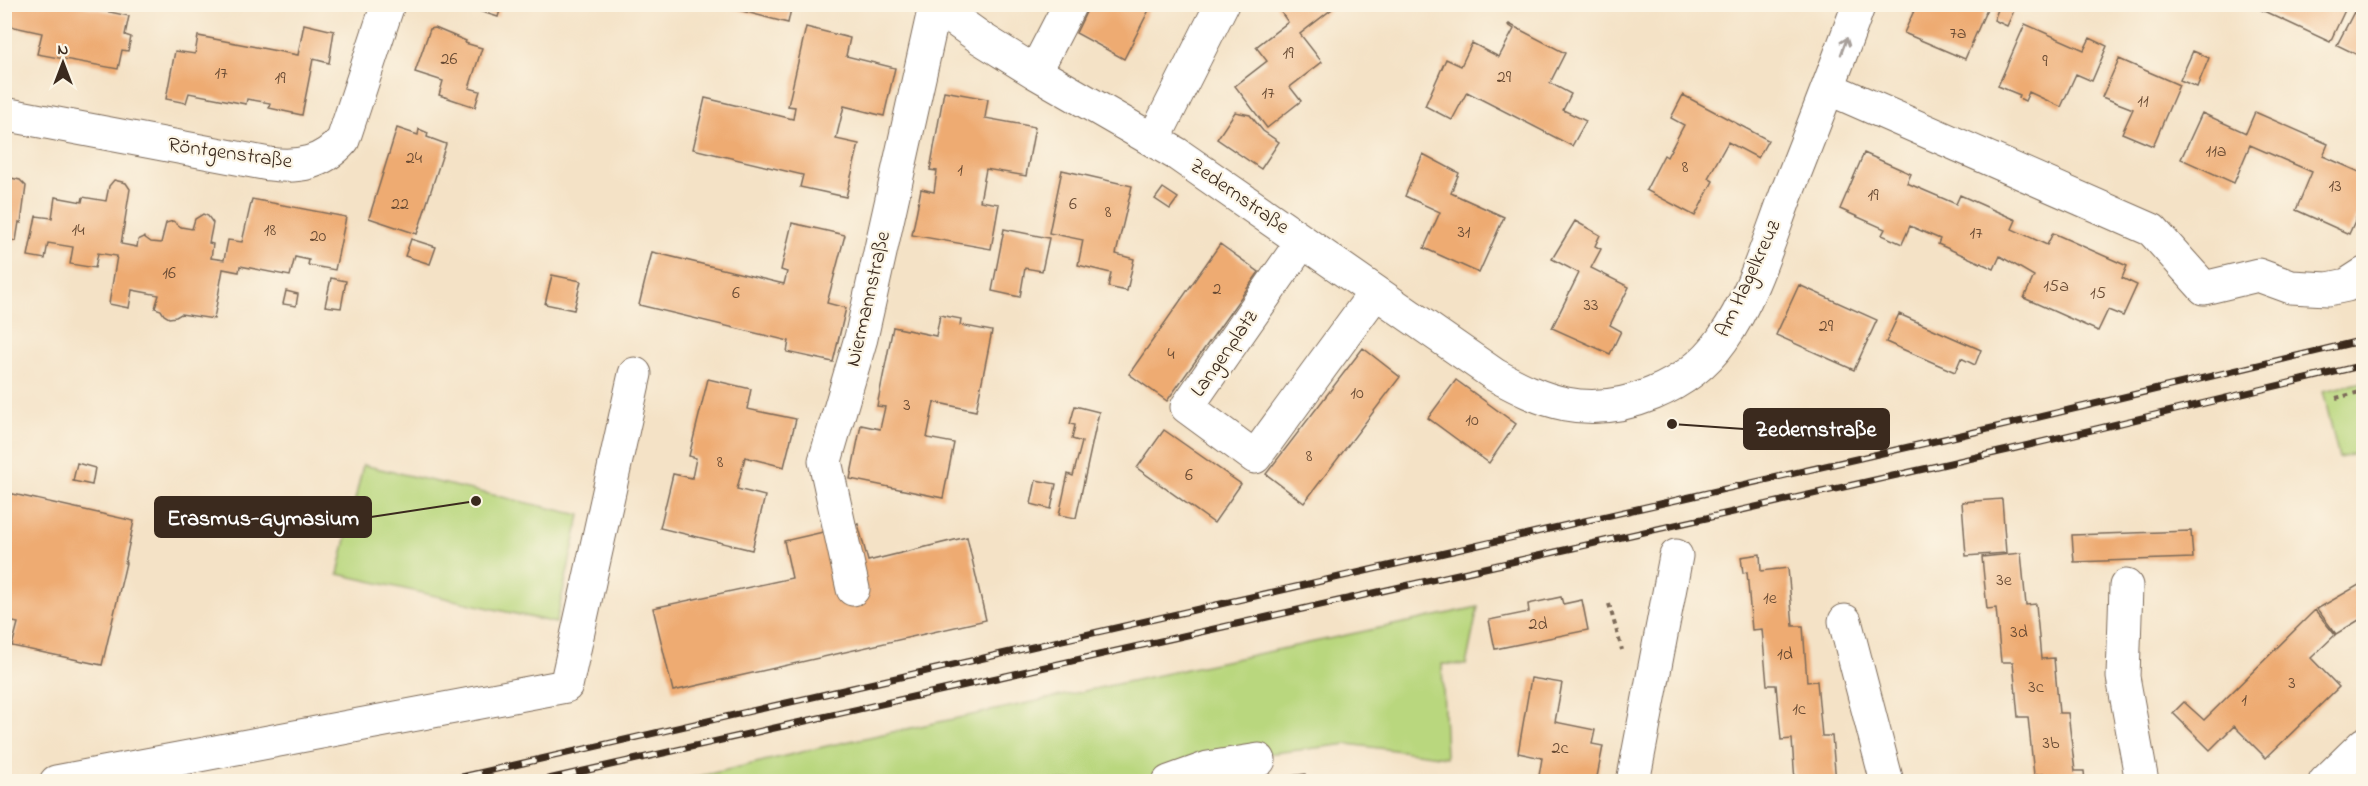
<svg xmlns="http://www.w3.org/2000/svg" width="2368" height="786" font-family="'Indie Flower',sans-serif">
<rect width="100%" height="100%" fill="#fcf5e5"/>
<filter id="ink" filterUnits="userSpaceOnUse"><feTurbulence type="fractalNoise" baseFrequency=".0167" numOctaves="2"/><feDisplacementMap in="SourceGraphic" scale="12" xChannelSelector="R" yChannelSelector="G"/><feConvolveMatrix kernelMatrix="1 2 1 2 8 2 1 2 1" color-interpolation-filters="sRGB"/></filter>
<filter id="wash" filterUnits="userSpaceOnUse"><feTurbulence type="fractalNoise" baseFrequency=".008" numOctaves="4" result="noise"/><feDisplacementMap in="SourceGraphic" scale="24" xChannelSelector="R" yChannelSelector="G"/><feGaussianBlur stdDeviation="1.35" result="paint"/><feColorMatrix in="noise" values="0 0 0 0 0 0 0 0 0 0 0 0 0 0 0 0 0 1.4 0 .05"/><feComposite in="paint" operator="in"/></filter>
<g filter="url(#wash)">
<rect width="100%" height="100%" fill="#f4e2c6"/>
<path fill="#b9d77e" stroke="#7a804e" stroke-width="1.5" d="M2363 382V452L2339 458 2323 391Z
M363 465 580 515 556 623 338 574Z
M1478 607 1466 665 1442 664 1446 757 1348 744 1207 761 1170 770 1149 781 676 782 827 746Z"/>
<g id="blocks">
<path fill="#eeab72" d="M5 4H72L129 16 125 35 131 37 128 51 122 50 118 69 37 54 42 33 5 25Z
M457 4H502L498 17Z
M715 4H792L788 23Z
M1090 4H1152L1124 59 1076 33Z
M1275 4H1329L1332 9 1300 34 1322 62 1290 87 1301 101 1267 128 1235 86 1267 61 1256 47 1288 22Z
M1917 4H1989L1965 59 1904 33Z
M2000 4H2017L2007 26 1994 20Z
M2251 5H2339L2346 8 2330 42Z
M2354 12 2364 17V58L2337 45Z
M304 24 334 31 329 63 313 59 302 115 269 108 270 103 247 99 246 104 189 93 186 103 166 99 175 51 195 54 198 36 298 55Z
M1509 24 1565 53 1550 83 1571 94 1563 110 1586 121 1572 146 1467 92 1452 120 1425 106 1446 59 1461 66 1472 43 1499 57 1514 29 1508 25Z
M2025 24 2084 50 2090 38 2107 46 2092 81 2076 74 2061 107 2029 92 2025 101 2019 98 2020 95 1998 86Z
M806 27 850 38 846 56 895 68 884 116 844 106 836 139 859 144 846 197 800 187 803 175 693 149 705 98 793 119 795 107 788 106Z
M435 28 466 41 465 43 482 48 469 88 480 91 475 107 439 95 443 81 415 72 430 29Z
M2193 51 2209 58 2197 87 2180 80Z
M2119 59 2179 85 2153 146 2122 133 2133 109 2102 97Z
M944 91 988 99 985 118 1035 127 1026 176 986 169 980 201 999 204 991 249 912 235 921 189 934 192 937 171 930 170Z
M1683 95 1768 140 1758 158 1728 142 1708 178 1713 181 1695 216 1646 190 1664 155 1667 157 1684 125 1671 118Z
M1235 112 1250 115 1263 131 1279 142 1261 169 1217 139Z
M2255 112 2328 144 2323 156 2364 174V201L2349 234 2296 210 2312 172 2250 145 2234 183 2181 159 2202 113 2246 133Z
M397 128 418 135 419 129 428 133 427 137 446 144 417 234 369 218Z
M1864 153 1911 174 1907 183 1956 204 1960 195 2016 220 2012 229 2047 245 2053 233 2127 266 2122 278 2137 285 2123 316 2108 310 2098 331 2024 298 2034 276 2000 256 1994 269 1938 244 1940 239 1910 226 1902 244 1882 235 1885 229 1840 209Z
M1423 154 1459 173 1451 193 1504 217 1479 273 1424 248 1440 212 1405 196Z
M1062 170 1132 186 1116 254 1134 259 1127 291 1108 287 1111 273 1078 265 1083 240 1049 233Z
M11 178 20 180 26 186 21 223 19 222 16 241 4 239V182Z
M114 180 126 183 130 189 121 244 137 247 138 240 144 237 151 242 161 243 166 223 173 221 181 227 192 229 195 219 203 214 208 216 213 223 209 243 213 244 211 258 224 260 228 240 242 242 252 199 346 217 335 270 308 265 309 260 295 257 290 276 240 266 239 272 223 269 214 319 181 314 176 317 169 318 164 315 161 310 155 308 159 295 132 290 129 308 109 304 117 256 98 253 95 268 70 264 73 247 48 243 45 259 28 256 36 216 52 218 55 197 82 202 83 197 106 201 109 186Z
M1163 188 1178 198 1170 209 1155 199Z
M1575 221 1600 235 1595 246 1601 249 1591 268 1629 287 1610 325 1621 331 1610 354 1552 328 1579 273 1552 259Z
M792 223 845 235 827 303 846 308 833 362 787 352 789 341 639 305 652 252 784 284 787 272 781 270Z
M1004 229 1049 238 1042 271 1025 268 1020 297 992 291Z
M411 239 436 247 430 264 405 256Z
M1220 244 1259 272 1167 401 1129 374Z
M552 275 581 281 574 310 545 304Z
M331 278 346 281 341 308 325 306Z
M1799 285 1877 320 1854 370 1776 335Z
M286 291 298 294 296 306 283 304Z
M1899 314 1981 350 1975 365 1961 358 1955 372 1886 342Z
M940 315 961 319 960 325 992 331 976 411 934 402 927 438 954 443 943 498 850 479 861 425 880 429 885 407 877 406 893 327 936 336Z
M1363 348 1400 377 1304 503 1266 474Z
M708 379 751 389 747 409 796 419 784 467 745 457 737 489 765 496 752 550 660 528 673 474 692 478 696 458 689 456Z
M1456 380 1516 424 1489 463 1428 418Z
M1075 406 1099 412 1076 518 1059 515 1068 474 1073 476 1082 442 1072 439 1075 425 1070 424Z
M1164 430 1241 484 1214 523 1137 468Z
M77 463 95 468 92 485 73 481Z
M1036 480 1056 484 1051 509 1031 504Z
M4 492 134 521 125 563H126L102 665 12 646 18 623 4 620Z
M2002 499 2006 553 1966 556 1962 502Z
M858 524 868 561 967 537 986 620 673 691 653 608 792 578 784 541Z
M2191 531 2193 558 2074 562 2072 535Z
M2021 553 2026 605 2036 604 2041 659 2054 658 2059 713H2068L2075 771H2084L2085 782H2044V774L2034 775 2028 717H2018L2013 662H2001L1996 608 1987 609 1982 557Z
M1760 554 1761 571 1788 568 1793 626H1803L1807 682 1817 681 1822 736H1832L1836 782H1795L1792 739 1781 740 1776 685H1767L1762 629 1752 630 1747 572 1743 573 1741 557Z
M2364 582V617L2336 634 2317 609Z
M1561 597 1563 604 1582 600 1588 630 1495 649 1489 620 1529 612 1528 604Z
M2315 610 2335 635 2311 658 2339 687 2266 758 2234 726 2210 750 2173 713 2184 702 2204 720Z
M1531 678 1562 683 1555 722 1595 730 1592 744 1603 746 1596 782H1538L1542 758 1518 753Z
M1305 774 1306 782H1259V780Z"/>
</g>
</g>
<g filter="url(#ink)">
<use href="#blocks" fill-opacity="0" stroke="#7c6a59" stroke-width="1.5"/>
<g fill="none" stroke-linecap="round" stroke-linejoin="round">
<g stroke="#7c6a59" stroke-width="35">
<path id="minor" d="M933 4 982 39 1035 72 1177 154 1495 375C1517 387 1540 399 1566 404 1622 415 1689 387 1722 340 1752 298 1768 243 1786 195 1811 132 1836 68 1859 4
M1035 72 1070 4
M1828 88 2152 230 2204 288 2258 275 2291 287 2328 289 2347 285 2364 274
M4 114 269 164C299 168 323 163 343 140L388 4
M1154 139 1222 4
M1302 242 1187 407 1255 457 1375 293
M2126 586 2123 677 2142 782
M853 589 825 461 861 338 935 6
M1845 621 1887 782
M56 782 566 686 635 374
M1169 782 1208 768 1259 760
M1633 782 1676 556
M2325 782 2364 744"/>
</g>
<path stroke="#7c6a59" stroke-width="4" stroke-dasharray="4.5 4.5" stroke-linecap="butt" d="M2336 398 2364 391
M1609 604 1622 650"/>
<use href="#minor" stroke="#fff" stroke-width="33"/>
<g stroke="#3b2a1e" stroke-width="7">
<path id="rail" d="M440 782 2001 426 2364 340
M535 782 2008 450 2364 365"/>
</g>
<use href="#rail" stroke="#fcf5e5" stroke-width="4.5" stroke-dasharray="14" stroke-linecap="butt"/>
</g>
<defs><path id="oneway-shaft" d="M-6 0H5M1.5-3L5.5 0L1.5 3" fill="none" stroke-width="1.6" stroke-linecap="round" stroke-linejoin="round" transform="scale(1.5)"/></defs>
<use stroke="#a79f9a" href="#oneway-shaft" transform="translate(1844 46) rotate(-70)"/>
</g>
<g text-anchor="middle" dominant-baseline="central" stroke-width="4.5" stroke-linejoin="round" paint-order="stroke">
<g font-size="18" fill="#684a33">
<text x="1958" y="34">7a</text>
<text x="1288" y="54">19</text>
<text x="449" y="60">26</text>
<text x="2045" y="62">9</text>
<text x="221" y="74">17</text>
<text x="1504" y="78">29</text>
<text x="280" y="79">19</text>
<text x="1268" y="94">17</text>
<text x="2143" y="102">11</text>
<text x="2216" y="152">11a</text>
<text x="414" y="159">24</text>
<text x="1685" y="168">8</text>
<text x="960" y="171">1</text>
<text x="2335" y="187">13</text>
<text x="1873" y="196">19</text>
<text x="400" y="205">22</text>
<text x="1073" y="205">6</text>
<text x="1108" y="213">8</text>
<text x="78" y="231">14</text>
<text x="270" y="231">18</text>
<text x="1464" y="233">31</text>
<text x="1976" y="234">17</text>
<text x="318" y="237">20</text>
<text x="169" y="274">16</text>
<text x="2056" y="287">15a</text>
<text x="1217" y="290">2</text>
<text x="736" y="294">6</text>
<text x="2098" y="294">15</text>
<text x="1591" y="306">33</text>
<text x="1826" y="327">29</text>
<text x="1171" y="355">4</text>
<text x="1357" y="394">10</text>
<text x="907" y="406">3</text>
<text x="1472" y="421">10</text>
<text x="1309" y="457">8</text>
<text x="720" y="463">8</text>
<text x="1189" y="476">6</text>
<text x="2004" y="581">3e</text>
<text x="1770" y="599">1e</text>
<text x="1538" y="625">2d</text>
<text x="2019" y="633">3d</text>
<text x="1785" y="655">1d</text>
<text x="2292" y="684">3</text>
<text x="2036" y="688">3c</text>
<text x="2244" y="701">1</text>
<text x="1799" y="710">1c</text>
<text x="2051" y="744">3b</text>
<text x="1560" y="749">2c</text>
</g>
<g font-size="21" fill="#3b2a1e" stroke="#fcf5e5">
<text transform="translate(230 154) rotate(8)">Röntgenstraße</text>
<text transform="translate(1239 197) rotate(35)">Zedernstraße</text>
<text transform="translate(1749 279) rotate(-65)">Am Hagelkreuz</text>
<text transform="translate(869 299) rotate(-77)">Niermannstraße</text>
<text transform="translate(1225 354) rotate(-55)">Langenplatz</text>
</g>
</g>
<path fill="none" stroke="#3b2a1e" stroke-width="2" d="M1672 424L1744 429M476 501L371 517"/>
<g fill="#3b2a1e" stroke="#fcf5e5" stroke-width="2">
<circle cx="1672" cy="424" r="6"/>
<circle cx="476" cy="501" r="6"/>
</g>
<g fill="#3b2a1e" stroke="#3b2a1e" stroke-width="2">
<rect x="1744" y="409" width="145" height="40" rx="6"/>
<rect x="155" y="497" width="216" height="40" rx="6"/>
</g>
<g font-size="22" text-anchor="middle" font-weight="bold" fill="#fff">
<text x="1816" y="436">Zedernstraße</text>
<text x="263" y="525">Erasmus-Gymasium</text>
</g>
<rect width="2368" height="786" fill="none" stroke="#fcf5e5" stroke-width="24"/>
<g transform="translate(63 63)" stroke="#fcf5e5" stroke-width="4.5" paint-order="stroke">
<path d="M0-4.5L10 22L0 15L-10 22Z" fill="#3b2a1e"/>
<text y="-9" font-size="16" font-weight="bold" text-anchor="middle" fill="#3b2a1e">N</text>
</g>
</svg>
